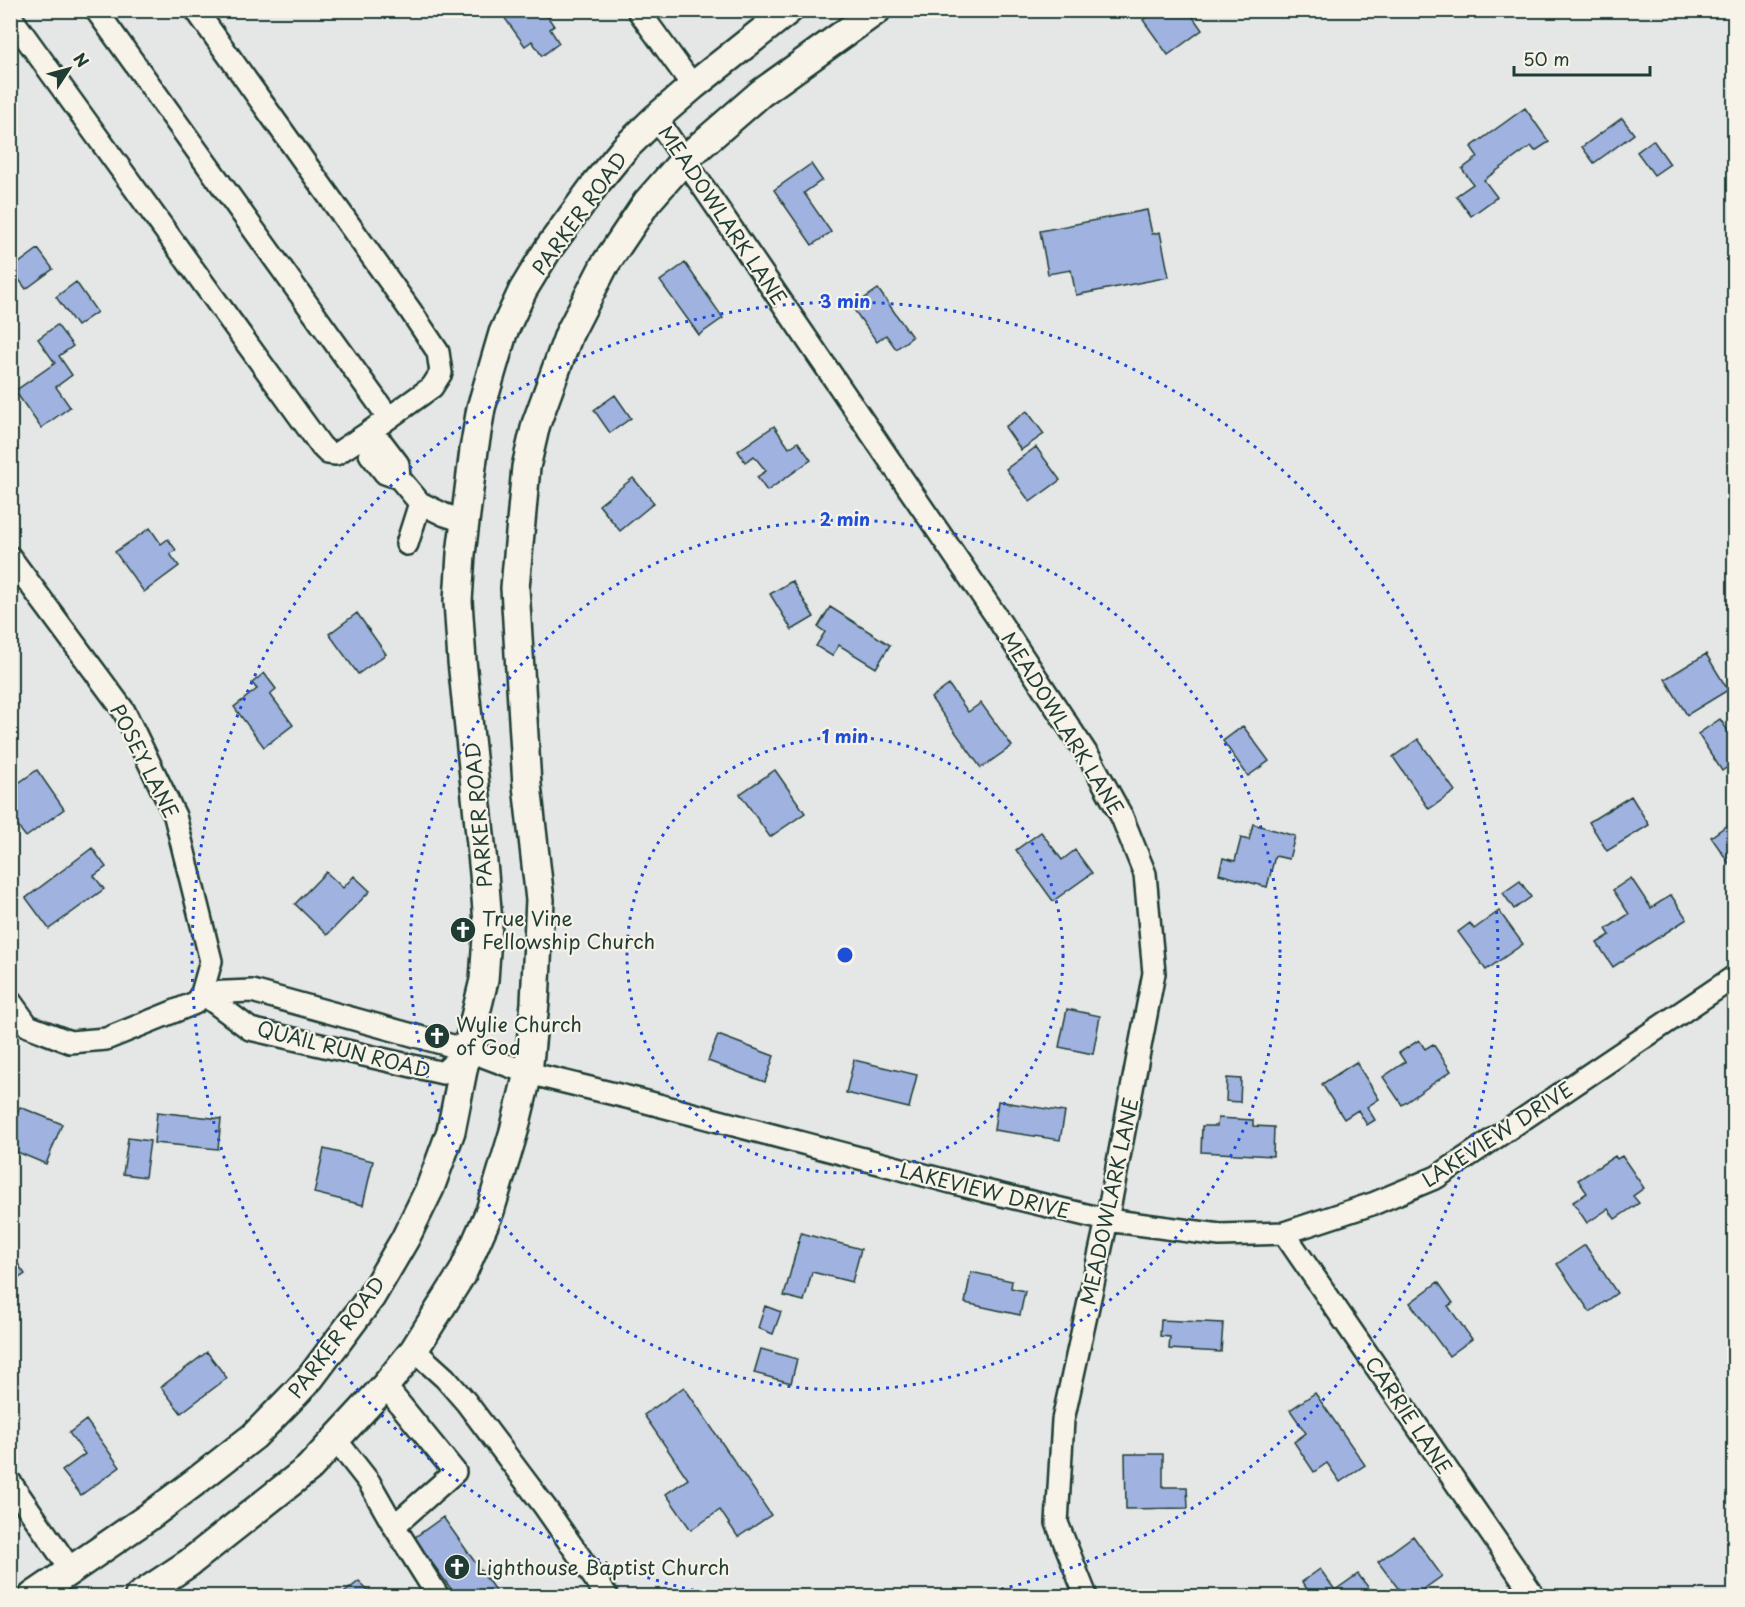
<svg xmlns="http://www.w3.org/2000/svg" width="1745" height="1607" font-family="'Playpen Sans',sans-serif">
<rect width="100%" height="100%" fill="#e5e6e6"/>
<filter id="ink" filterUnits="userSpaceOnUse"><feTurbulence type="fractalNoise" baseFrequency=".0167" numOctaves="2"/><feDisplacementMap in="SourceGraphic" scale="12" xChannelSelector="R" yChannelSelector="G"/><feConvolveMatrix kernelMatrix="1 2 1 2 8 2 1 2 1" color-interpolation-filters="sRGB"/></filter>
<g filter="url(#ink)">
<path fill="#9fb2e0" stroke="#1f3d34" stroke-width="1.5" d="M514 10H543L554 26 550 29 559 43 542 56 532 41 525 46 504 17Z
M1156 10H1188L1202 30 1168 55 1143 20Z
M1525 108 1549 142 1535 151 1531 146 1484 180 1497 197 1471 216 1456 196 1473 184 1462 169 1478 157 1471 147Z
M1622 118 1634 134 1594 163 1582 147Z
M1653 140 1670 164 1654 175 1637 152Z
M811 164 822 180 804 193 831 232 812 245 774 190Z
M1147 210 1152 234 1160 232 1169 277 1076 295 1071 270 1048 274 1040 231Z
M38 249 53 269 26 289 11 269Z
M685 263 723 318 699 335 660 281Z
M76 282 97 312 77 326 56 297Z
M878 289 912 337 896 349 886 335 877 342 852 307Z
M57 325 73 346 59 356 72 375 56 387 70 407 41 428 15 391 55 363 38 339Z
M615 395 631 418 610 433 594 410Z
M1027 411 1044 434 1021 450 1005 427Z
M774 426 789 448 798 442 811 460 767 491 757 477 766 471 754 456 745 462 738 451Z
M1036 447 1060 480 1030 502 1006 469Z
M633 478 654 503 620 531 599 505Z
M150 528 161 544 168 539 176 550 170 554 179 566 144 592 115 552Z
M792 581 814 617 792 630 770 594Z
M830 607 890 645 876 668 839 645 832 656 816 646 825 632 818 627Z
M357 613 386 654 358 674 329 634Z
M1706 654 1728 690 1687 715 1665 679Z
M264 673 276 689 270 694 293 725 264 747 234 707 257 689 252 683Z
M949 685 968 712 981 703 1012 746 981 768 931 698Z
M1720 719 1734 740V762L1722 771 1698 734Z
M1243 726 1269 761 1248 776 1223 741Z
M1418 739 1455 791 1429 809 1393 757Z
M37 770 64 809 26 837 10 816V789Z
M775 770 805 813 770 837 740 794Z
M1631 796 1649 825 1607 851 1589 822Z
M1734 820V870L1711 837Z
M1253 824 1295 836 1289 859 1275 856 1267 887 1219 874 1223 858 1235 861 1241 838 1249 840Z
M1041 832 1062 860 1075 850 1092 873 1053 901 1016 850Z
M92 848 106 867 94 876 104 889 49 929 26 898Z
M326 872 343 888 354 876 370 891 327 935 295 904Z
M1631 878 1651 908 1671 895 1687 919 1613 967 1597 943 1610 935 1606 929 1629 914 1613 890Z
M1520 881 1531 897 1514 909 1503 893Z
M1499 911 1523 944 1486 970 1458 932 1470 923 1474 929Z
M1067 1009 1100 1016 1093 1054 1059 1047Z
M718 1035 774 1056 765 1082 708 1061Z
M1419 1040 1425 1049 1433 1044 1451 1071 1402 1105 1383 1077 1405 1062 1399 1053Z
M854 1060 917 1075 909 1108 846 1093Z
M1356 1062 1379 1099 1367 1107 1375 1120 1367 1125 1358 1110 1344 1119 1322 1084Z
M1227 1078 1241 1079 1240 1102 1226 1101Z
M998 1101 1065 1112 1060 1140 994 1130Z
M20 1107 62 1124 46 1164 10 1149V1128Z
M157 1112 221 1119 218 1149 154 1143Z
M1218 1118 1253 1120V1126L1274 1127 1273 1156 1201 1152 1202 1126H1217Z
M128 1138 150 1141 145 1177 123 1174Z
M324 1149 373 1161 363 1205 314 1193Z
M1615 1156 1617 1159 1622 1156 1644 1188 1633 1196 1639 1203 1615 1219 1608 1209 1587 1223 1573 1202 1587 1193 1578 1180Z
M801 1233 861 1249 852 1282 812 1272 804 1301 784 1296Z
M1585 1245 1617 1293 1590 1312 1557 1264Z
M13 1257 25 1274 10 1284V1258Z
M971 1272 1012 1281 1011 1288 1025 1291 1020 1315 965 1303Z
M1438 1282 1453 1303 1448 1306 1472 1339 1449 1356 1410 1303Z
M765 1306 781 1312 773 1334 758 1328Z
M1161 1320 1223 1323 1221 1352 1169 1349 1170 1337 1160 1336Z
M761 1349 797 1359 791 1383 754 1373Z
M207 1352 227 1378 181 1413 161 1387Z
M684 1387 771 1515 738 1537 720 1510 691 1530 666 1494 688 1479 644 1415Z
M1315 1393 1365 1465 1340 1482 1327 1463 1314 1472 1294 1442 1306 1433 1290 1410Z
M86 1420 120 1467 81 1495 62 1471 85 1454 69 1433Z
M1125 1454H1163V1487H1187L1188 1508 1126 1509Z
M443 1517 499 1596H456L414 1538Z
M1413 1536 1442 1576 1414 1596H1404L1378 1562Z
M1320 1569 1335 1590 1358 1574 1375 1596H1312L1302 1582Z
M359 1581 372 1596H340Z"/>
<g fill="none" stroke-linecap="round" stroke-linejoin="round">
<g stroke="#1f3d34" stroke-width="26">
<path id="minor" d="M96 10 389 418
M196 10 410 310 438 352 441 373 432 387 365 435 370 441V454L385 473 399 478 420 503 445 515 464 521 467 507
M638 10 693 86
M10 16 321 446 328 453 336 454 365 435
M656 118 994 613 1092 762 1122 817 1145 874 1154 973 1107 1220 1063 1420 1057 1523 1086 1596
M370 441 382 443 398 464 399 478
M407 544 420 503
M10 557 124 711 175 816 211 961 202 993 195 1003 106 1039 70 1042 28 1026 10 1001
M202 993 252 991 467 1050 528 1073 639 1100 985 1191 1107 1220 1220 1235 1284 1233 1375 1203 1437 1177 1734 977
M202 993 250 1029 443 1073 467 1050
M1284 1233 1534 1596
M414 1350 445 1378 466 1402 545 1507 607 1596
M385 1386 455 1472 394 1526
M336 1440 369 1482 394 1526 438 1596
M10 1482 71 1570"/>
</g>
<g stroke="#1f3d34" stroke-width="32">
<path id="major" d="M33 1596 147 1518 199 1479 254 1436 296 1393 311 1377 371 1297 405 1239 430 1188 451 1131 467 1050 484 980 488 923 484 873 462 661 458 601 461 554 474 450 481 408 503 333 523 290 548 249 597 182 625 148 656 118 693 86 789 10
M139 1596 189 1563 309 1468 385 1386 414 1350 463 1272 490 1211 514 1131 528 1073 535 1003 540 900 527 785 515 588 526 467 536 424 569 334 604 266 647 202 685 159 761 93 877 10"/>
</g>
<use href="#minor" stroke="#f7f3e8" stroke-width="21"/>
<use href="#major" stroke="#f7f3e8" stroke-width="27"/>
</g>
</g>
<g fill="none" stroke="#1d4ed8" stroke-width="3" stroke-dasharray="3 6">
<circle cx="845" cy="955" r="218"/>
<circle cx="845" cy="955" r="435"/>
<path d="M720 1596A653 653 0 1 1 970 1596"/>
</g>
<defs>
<g id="church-disc" transform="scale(1.35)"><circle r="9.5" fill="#1f3d34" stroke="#f7f3e8"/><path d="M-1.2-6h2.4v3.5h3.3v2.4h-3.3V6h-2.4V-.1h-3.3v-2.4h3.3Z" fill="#fff"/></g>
</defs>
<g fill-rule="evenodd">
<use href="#church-disc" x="463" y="930"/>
<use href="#church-disc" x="437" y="1036"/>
<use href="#church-disc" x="457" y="1567"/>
</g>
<g text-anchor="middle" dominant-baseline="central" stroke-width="4.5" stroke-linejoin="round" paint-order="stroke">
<g font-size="20" fill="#1f3d34" stroke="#f7f3e8">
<text transform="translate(579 213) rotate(-54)">PARKER ROAD</text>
<text transform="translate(723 215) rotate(56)">MEADOWLARK LANE</text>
<text transform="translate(1063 723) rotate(58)">MEADOWLARK LANE</text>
<text transform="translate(145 761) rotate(63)">POSEY LANE</text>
<text transform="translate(478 815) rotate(-95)">PARKER ROAD</text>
<text transform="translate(344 1049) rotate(14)">QUAIL RUN ROAD</text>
<text transform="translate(1497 1134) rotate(-33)">LAKEVIEW DRIVE</text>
<text transform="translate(985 1190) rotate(14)">LAKEVIEW DRIVE</text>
<text transform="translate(1109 1201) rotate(-78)">MEADOWLARK LANE</text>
<text transform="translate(336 1337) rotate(-53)">PARKER ROAD</text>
<text transform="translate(1409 1415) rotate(56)">CARRIE LANE</text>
</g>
<g font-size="20" fill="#1f3d34" stroke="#f7f3e8" text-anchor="start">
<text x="482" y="918">True Vine<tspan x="482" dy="23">Fellowship Church</tspan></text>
<text x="456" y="1024">Wylie Church<tspan x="456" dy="23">of God</tspan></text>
<text x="476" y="1567">Lighthouse Baptist Church</text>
</g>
</g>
<circle cx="845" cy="955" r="9" fill="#1d4ed8" stroke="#f7f3e8" stroke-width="3"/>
<g font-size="18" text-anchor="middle" font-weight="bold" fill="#1d4ed8" stroke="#f7f3e8" stroke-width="4.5" stroke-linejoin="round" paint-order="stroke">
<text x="845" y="308">3 min</text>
<text x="845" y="526">2 min</text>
<text x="845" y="743">1 min</text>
</g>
<rect width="1745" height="1607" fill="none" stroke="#f7f3e8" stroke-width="36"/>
<rect x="18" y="18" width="1709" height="1571" fill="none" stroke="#1f3d34" stroke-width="2" filter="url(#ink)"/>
<g transform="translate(69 69) rotate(54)" stroke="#f7f3e8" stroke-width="4.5" paint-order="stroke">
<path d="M0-4.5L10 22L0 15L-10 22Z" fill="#1f3d34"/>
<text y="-9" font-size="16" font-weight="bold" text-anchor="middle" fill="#1f3d34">N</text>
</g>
<path d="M1514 66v9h136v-9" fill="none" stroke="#1f3d34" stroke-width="3"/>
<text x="1523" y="66" font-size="18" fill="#1f3d34" stroke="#f7f3e8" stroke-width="4.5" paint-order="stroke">50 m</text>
</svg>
